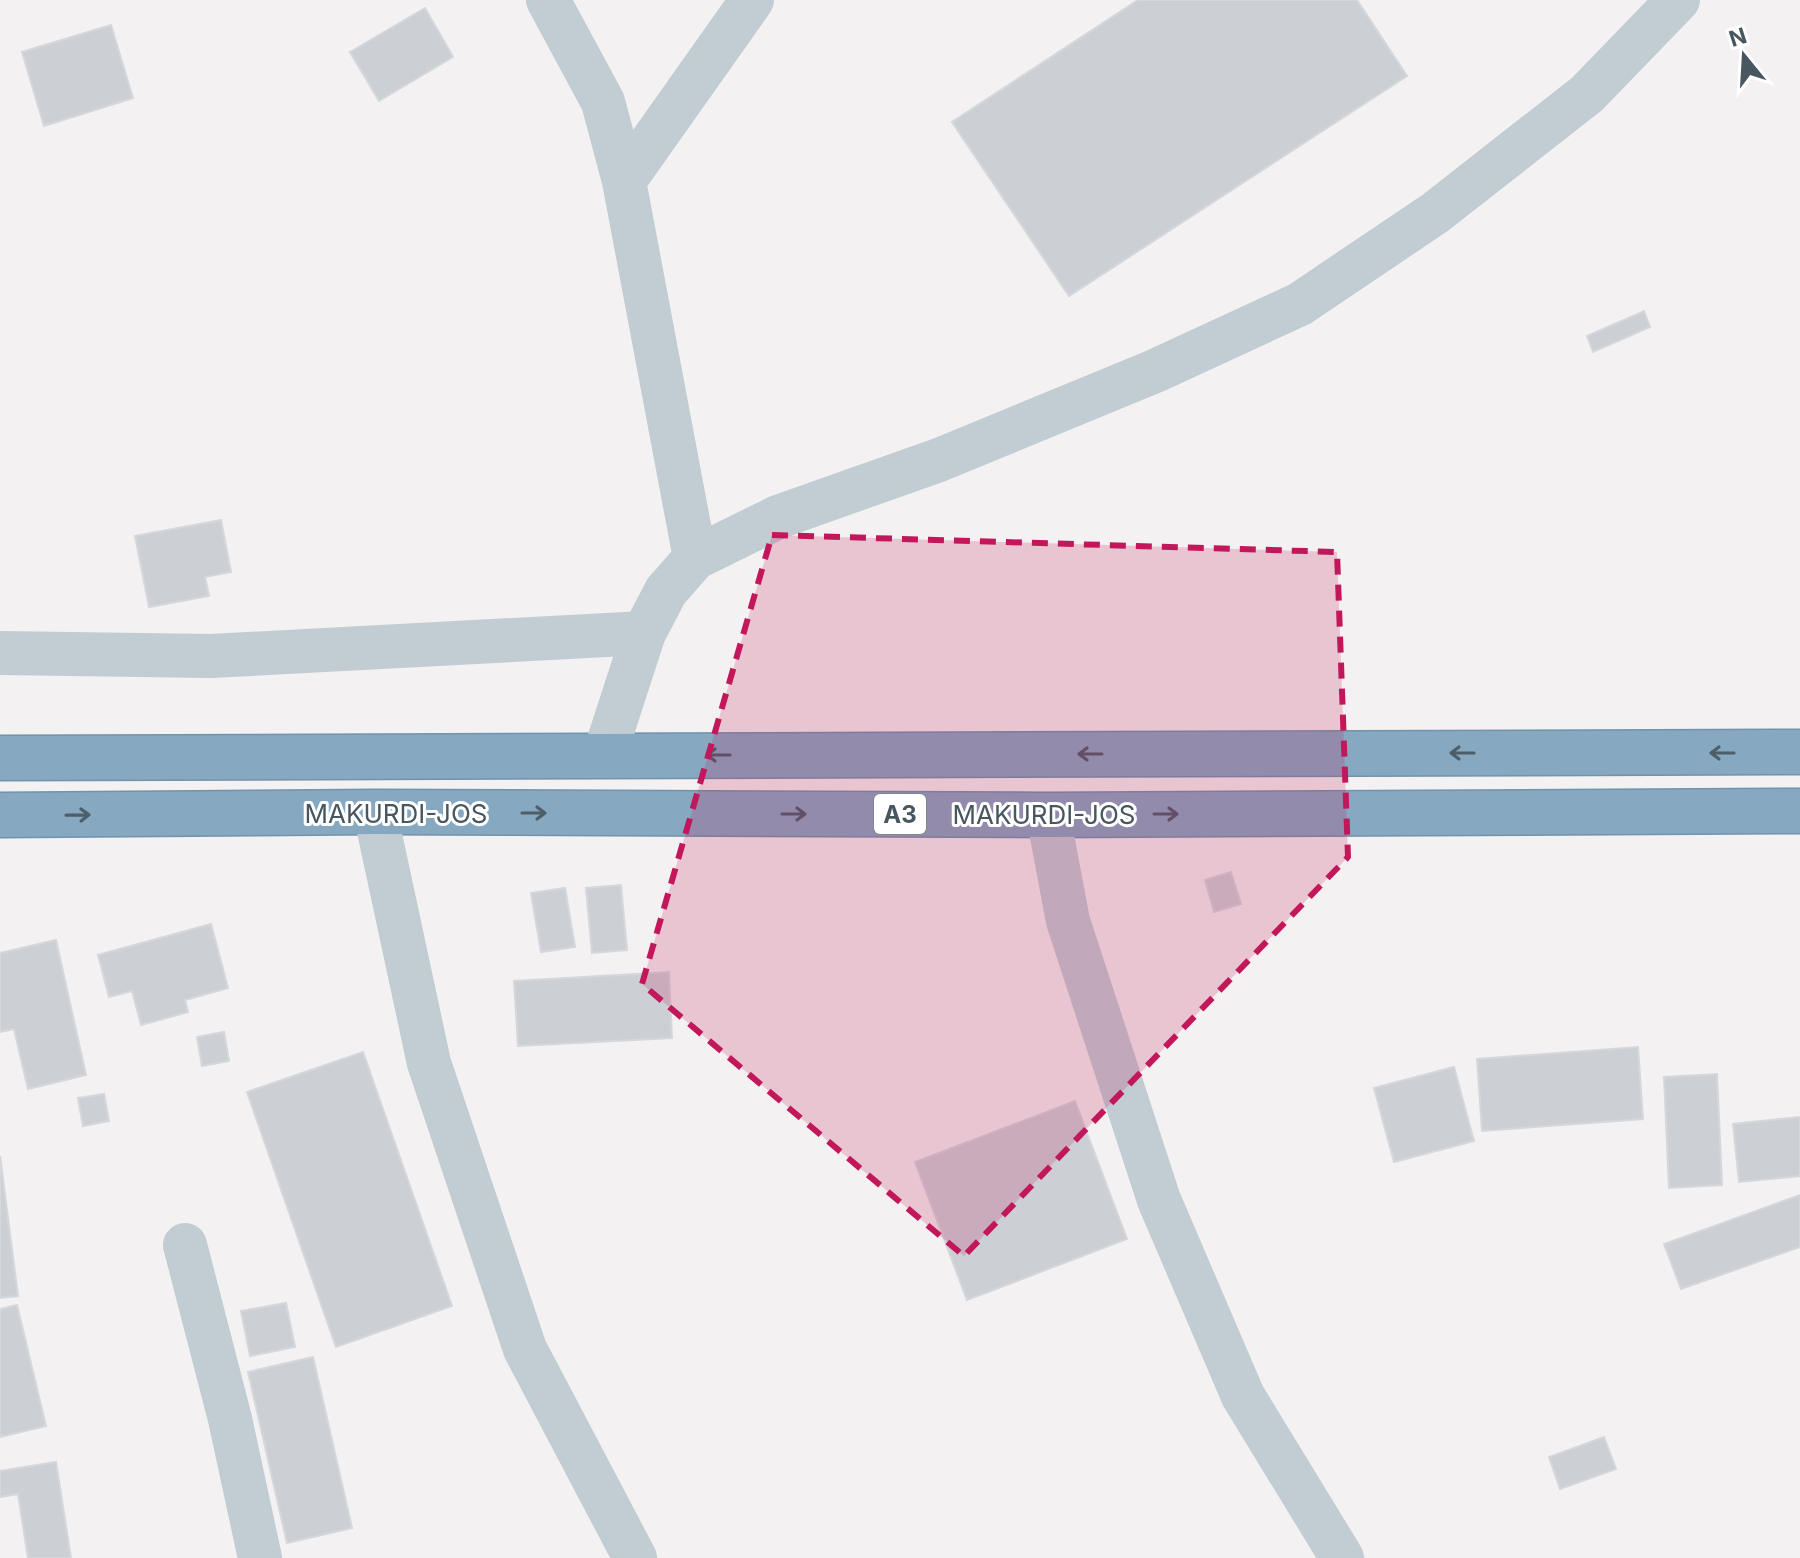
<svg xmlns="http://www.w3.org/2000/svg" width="1800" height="1558" font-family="Inter,sans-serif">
<rect width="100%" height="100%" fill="#f3f1f1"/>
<path fill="#ccd0d5" stroke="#d4d7dc" stroke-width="2" d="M1138 0H1357L1407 76 1069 296 952 122Z
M1138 0H1357L1407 76 1069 296 952 122Z
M425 8 453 57 379 101 350 52Z
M425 8 453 57 379 101 350 52Z
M111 25 133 98 44 126 22 52Z
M111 25 133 98 44 126 22 52Z
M1644 311 1650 327 1593 352 1587 336Z
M1644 311 1650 327 1593 352 1587 336Z
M221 520 231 572 205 577 209 596 149 607 135 536Z
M221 520 231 572 205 577 209 596 149 607 135 536Z
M1231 872 1241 904 1214 912 1205 880Z
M1231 872 1241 904 1214 912 1205 880Z
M621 885 627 950 592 953 586 888Z
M621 885 627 950 592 953 586 888Z
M565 888 575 947 541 952 531 893Z
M565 888 575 947 541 952 531 893Z
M211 924 228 988 185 1000 188 1012 141 1025 132 991 109 997 98 955Z
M211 924 228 988 185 1000 188 1012 141 1025 132 991 109 997 98 955Z
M56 940 86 1075 28 1089 14 1029 0 1032V953Z
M56 940 86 1075 28 1089 14 1029 0 1032V953Z
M669 972 672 1038 518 1046 514 981Z
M669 972 672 1038 518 1046 514 981Z
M224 1032 229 1061 202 1066 197 1037Z
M224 1032 229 1061 202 1066 197 1037Z
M1638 1047 1643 1119 1482 1131 1477 1059Z
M1638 1047 1643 1119 1482 1131 1477 1059Z
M363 1052 452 1306 336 1347 247 1092Z
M363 1052 452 1306 336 1347 247 1092Z
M1454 1067 1474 1141 1394 1162 1374 1088Z
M1454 1067 1474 1141 1394 1162 1374 1088Z
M1717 1074 1722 1185 1669 1188 1664 1077Z
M1717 1074 1722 1185 1669 1188 1664 1077Z
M104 1094 109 1121 83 1126 78 1098Z
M104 1094 109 1121 83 1126 78 1098Z
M1075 1101 1127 1239 967 1300 915 1162Z
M1075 1101 1127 1239 967 1300 915 1162Z
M1800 1117V1176L1739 1182 1733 1124Z
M1800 1117V1176L1739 1182 1733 1124Z
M0 1156 18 1296 0 1298Z
M0 1156 18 1296 0 1298Z
M1800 1195V1247L1681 1289 1664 1244Z
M1800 1195V1247L1681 1289 1664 1244Z
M286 1303 295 1347 250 1356 241 1311Z
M286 1303 295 1347 250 1356 241 1311Z
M17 1305 46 1426 0 1437V1309Z
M17 1305 46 1426 0 1437V1309Z
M313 1357 352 1528 287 1543 248 1372Z
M313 1357 352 1528 287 1543 248 1372Z
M1604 1437 1616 1469 1560 1489 1549 1457Z
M1604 1437 1616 1469 1560 1489 1549 1457Z
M56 1462 71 1558H28L18 1494 0 1497V1471Z
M56 1462 71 1558H28L18 1494 0 1497V1471Z"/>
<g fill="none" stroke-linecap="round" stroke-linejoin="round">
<g stroke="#7193ad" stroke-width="47">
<path id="highway" d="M0 758 1800 752
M0 815 375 812 1048 815 1800 811"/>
</g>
<path stroke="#c1ccd3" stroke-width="44" d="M548 0 603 102 624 181 695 558
M624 181 752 0
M0 653 211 656 644 633
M604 756 644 633 666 591 695 558 778 517 939 460 1155 371 1300 304 1435 213 1587 94 1678 0
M375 812 429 1063 525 1349 635 1558
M1048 815 1068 921 1159 1200 1243 1396 1342 1558
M185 1245 230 1419 260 1558"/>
<use href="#highway" stroke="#86a8c1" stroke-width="44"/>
</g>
<defs><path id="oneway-shaft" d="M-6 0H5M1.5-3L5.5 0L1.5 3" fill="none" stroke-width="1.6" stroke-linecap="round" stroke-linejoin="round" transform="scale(2)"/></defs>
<g stroke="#4d5e69">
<use href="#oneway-shaft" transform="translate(1462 753) rotate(180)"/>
<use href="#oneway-shaft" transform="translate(1722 753) rotate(180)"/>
<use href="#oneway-shaft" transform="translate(1090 754) rotate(180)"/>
<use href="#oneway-shaft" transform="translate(718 755) rotate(180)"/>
<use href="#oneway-shaft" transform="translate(534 813)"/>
<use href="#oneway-shaft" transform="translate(794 814)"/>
<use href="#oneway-shaft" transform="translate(1166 814)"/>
<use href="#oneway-shaft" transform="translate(78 815) rotate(-1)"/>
</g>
<path fill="#c2185b" fill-opacity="0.2" stroke="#c2185b" stroke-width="6" stroke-dasharray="16 10" stroke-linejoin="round" d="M772 535 1337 552 1348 857 964 1256 642 984Z"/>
<g text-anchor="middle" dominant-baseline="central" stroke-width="6" stroke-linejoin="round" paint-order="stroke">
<rect fill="#fff" stroke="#7e898f" stroke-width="2" x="874" y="794" width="52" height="40" rx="6"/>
<g font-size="24" font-weight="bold" fill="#47565f">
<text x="900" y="814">A3</text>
</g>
<g font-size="26" fill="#47565f" stroke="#fff">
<text x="396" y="813">MAKURDI-JOS</text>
<text x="1044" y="814">MAKURDI-JOS</text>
</g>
</g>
<g transform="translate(1744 56) rotate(342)" stroke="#ffffff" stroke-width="6" paint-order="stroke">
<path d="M0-6L14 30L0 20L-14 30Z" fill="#47565f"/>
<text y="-12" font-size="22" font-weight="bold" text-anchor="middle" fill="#47565f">N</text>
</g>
</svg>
